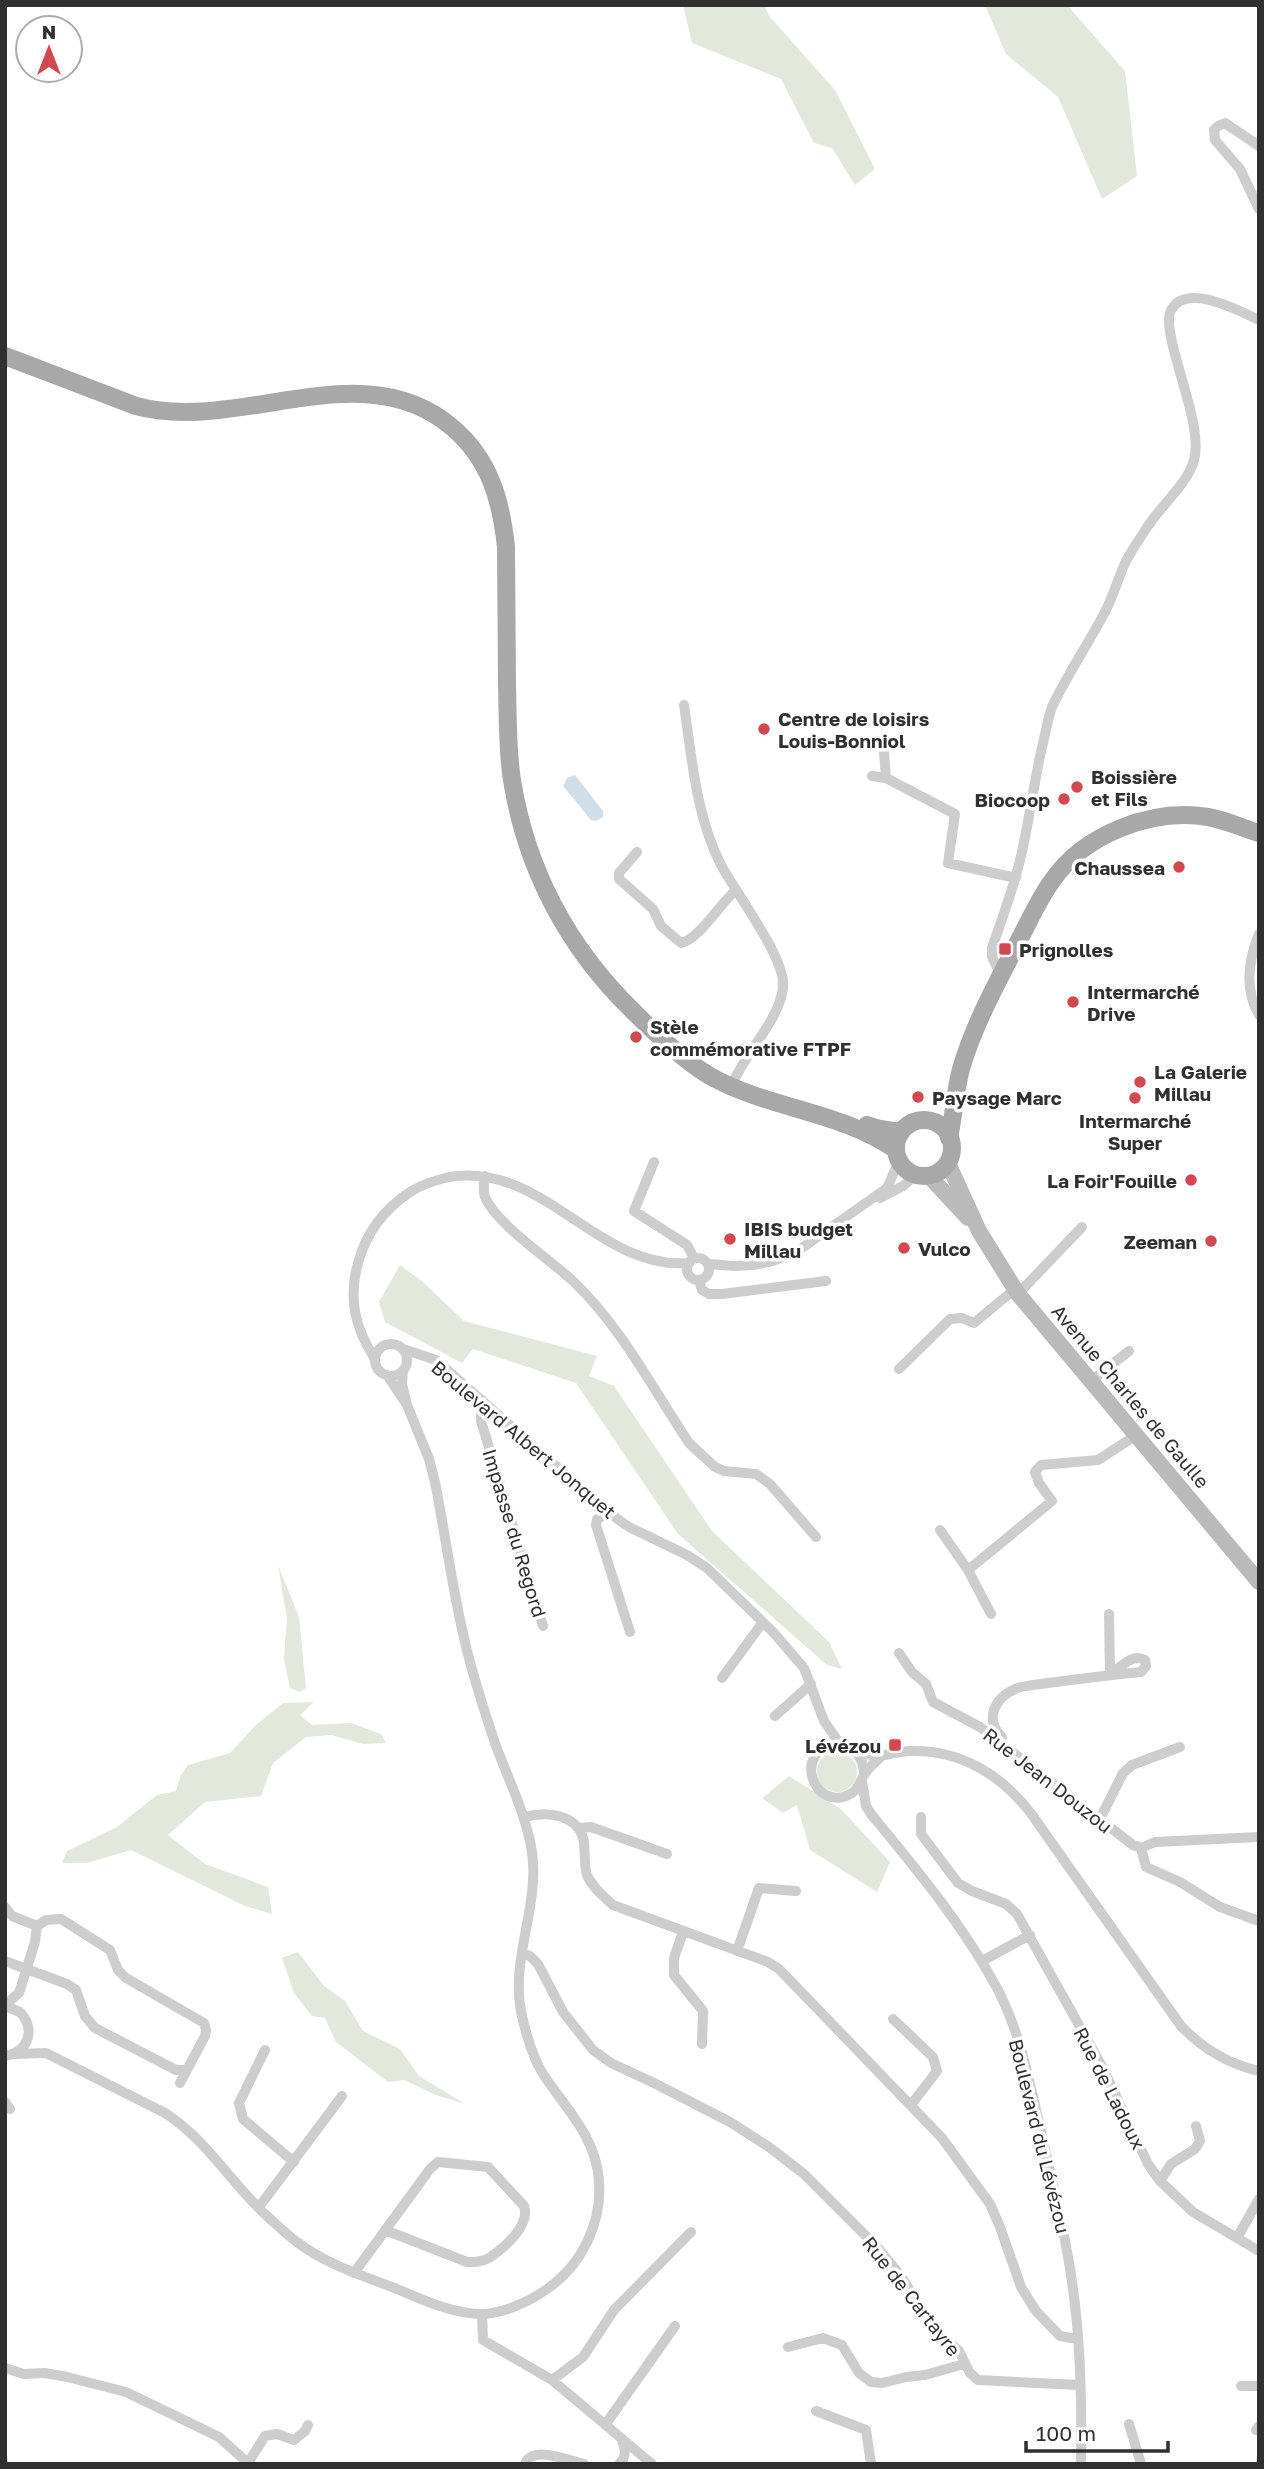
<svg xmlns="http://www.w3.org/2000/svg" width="1264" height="2469" font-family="'Golos Text',sans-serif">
<rect width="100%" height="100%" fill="#fff"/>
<path fill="#e3e8dd" d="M683 5H764L770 17 835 90 875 169 855 185 832 148 814 143 781 79 692 43Z
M985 5H1067L1125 71 1137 176 1102 199 1058 97 1006 54Z
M400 1265 423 1282 464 1321 597 1356 589 1376 614 1386 712 1531 829 1642 842 1669 827 1665 678 1534 576 1383 473 1349 462 1363 385 1322 379 1302Z
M278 1565 299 1617 306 1688 300 1692 290 1688 284 1659 287 1619Z
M314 1702 300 1715 312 1725 351 1723 381 1734 386 1743 363 1744 331 1735 306 1737 273 1763 261 1796 205 1802 168 1835 205 1864 268 1887 272 1914 245 1906 131 1850 87 1863H62L67 1851 117 1827 157 1795 176 1791 181 1775 188 1765 230 1753 257 1724 283 1703Z
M817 1772a20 20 0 1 1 40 0a20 20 0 1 1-40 0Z
M789 1776 841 1809 890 1862 877 1892 810 1850 797 1805 783 1813 762 1798Z
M298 1952 324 1986 345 2001 363 2031 400 2049 419 2076 465 2104 436 2095 404 2080 388 2082 336 2042 325 2018 312 2016 294 1993 282 1958Z"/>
<path fill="#cfdee9" d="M575 775 603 811V817L596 821 591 820 563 786 567 778Z"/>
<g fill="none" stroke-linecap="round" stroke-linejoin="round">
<path stroke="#cdcdcd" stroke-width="10" d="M1259 146 1225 123 1218 126 1214 130 1215 140 1240 169 1259 209
M684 705C692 759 696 816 721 865 736 893 787 960 783 988 779 1021 744 1054 731 1087
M883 740 886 778 955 814 948 863 1016 878
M872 776 886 778
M637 852 619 873V879L653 909 661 926 681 943C699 939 720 904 735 891
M1259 934C1248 961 1244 989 1259 1015
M1001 975 992 957V948C1004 913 1017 878 1024 842 1031 809 1035 776 1043 743 1046 731 1048 718 1052 707 1068 673 1089 643 1106 610 1114 594 1119 576 1126 561 1132 550 1139 539 1146 529 1159 507 1188 484 1194 460 1205 423 1159 333 1171 310 1187 282 1239 311 1259 320
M654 1162 634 1211 687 1245 694 1258
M485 1176C484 1182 483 1191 485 1197 497 1225 551 1260 574 1282 621 1327 653 1389 689 1443L715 1467 724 1471 756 1474 770 1484 816 1537
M880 1198 903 1186 916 1175
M687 1269a11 11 0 1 1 22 0a11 11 0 1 1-22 0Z
M709 1264 734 1266 753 1265 773 1261 802 1248 887 1188 899 1161
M699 1280 702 1290 709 1294H722L826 1281
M1018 1294 1082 1227
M375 1360a16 16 0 1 1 32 0a16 16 0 1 1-32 0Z
M403 1349 436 1360 609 1513 629 1527 687 1555 707 1568 773 1632 804 1668 824 1721 840 1744
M375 1359C355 1328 348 1299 358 1263 366 1233 383 1210 410 1192 421 1185 436 1180 449 1177 543 1161 598 1270 688 1263
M899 1369 950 1319 962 1318 974 1323 1015 1289
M387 1375 407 1405 402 1384 403 1371
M1091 1381 1129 1351
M481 1399V1421L543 1626
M609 1513 597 1519 596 1525 630 1632
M940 1530 968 1570 1052 1501 1039 1483 1035 1472 1041 1465 1098 1460 1135 1436
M968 1570 991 1614
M1109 1614 1110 1675
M899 1653 912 1672 926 1684 933 1702 980 1727 1133 1845 1141 1848 1155 1842 1259 1837
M722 1678 763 1622
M775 1716 811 1684
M1002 1737C985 1720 993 1699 1015 1689 1024 1685 1037 1685 1047 1683 1079 1679 1110 1675 1141 1672L1146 1666 1145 1660C1132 1653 1121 1667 1110 1675
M858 1754C866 1754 877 1756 885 1755 894 1753 903 1751 912 1751 961 1750 1001 1775 1030 1812L1181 2026C1202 2048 1228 2064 1259 2071
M864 1773C863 1757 855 1748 840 1744 789 1747 814 1816 852 1793 860 1788 861 1777 867 1771 871 1765 878 1760 883 1755
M862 1781 866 1806 871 1814C917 1870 964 1926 998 1990 1021 2035 1030 2084 1041 2132 1053 2184 1066 2236 1073 2289 1081 2346 1082 2406 1081 2464
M525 1817C547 1811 579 1814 584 1842 585 1852 584 1866 587 1875 592 1887 604 1897 613 1905L768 1962 779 1969 942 2138 990 2204 1000 2227 1021 2287 1036 2311 1060 2336 1077 2339
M921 1817V1834L958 1883 972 1891 1006 1904 1017 1914 1104 2070 1148 2164 1160 2181 1193 2212 1259 2251
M1099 1821 1123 1773 1132 1765 1180 1747
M578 1828 591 1827 667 1854
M1141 1848 1146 1867 1180 1882 1220 1907 1259 1921
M5 1907 12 1916 37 1926
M683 1932 674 1958V1975L703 2011 702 2044
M737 1951 759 1888 796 1891
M522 1953 530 1956 538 1964 563 2012 593 2050 611 2063 654 2083 730 2122 769 2147 804 2174 877 2247 900 2275 935 2329 959 2351 970 2373 978 2380 1079 2385
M5 1961 67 1984 76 1990 85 2016 95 2028 176 2070H185
M982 1961 1030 1935
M5 2005 19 1993 35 1942 37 1926 46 1920 61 1919 110 1950 118 1970 126 1978 204 2023 206 2030 205 2036 180 2083
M5 2006 20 2012C36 2029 29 2052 5 2056
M893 2019 933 2057 937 2071 911 2105
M265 2050 239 2103 243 2119 294 2162
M15 2054 46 2053 165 2113C206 2139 231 2183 267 2216 276 2224 286 2234 297 2242 324 2263 360 2275 392 2287 420 2298 448 2313 480 2314 502 2314 529 2302 547 2289 582 2265 602 2223 599 2181 596 2138 568 2111 545 2077 533 2059 527 2037 522 2016 509 1961 540 1907 532 1852 526 1814 509 1781 496 1746 489 1725 482 1704 476 1683 456 1618 448 1549 435 1482L429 1459 407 1405
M5 2102 10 2109
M1160 2181 1171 2164 1195 2149 1200 2141 1196 2126
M259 2207 342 2096
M1237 2238 1259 2199
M354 2273 430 2169 438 2162 488 2167 524 2206C531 2225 504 2248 489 2258 482 2262 475 2262 467 2262L385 2230
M482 2314 483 2340 552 2380 652 2464
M788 2347 823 2338 842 2345 859 2373 871 2382 882 2383 906 2377 925 2375 964 2364
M5 2368 24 2374 45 2373 67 2377 126 2392 219 2437 249 2464
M552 2380 583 2357 614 2310 691 2232
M1241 2386H1259
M816 2411 866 2430 871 2464
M1129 2424 1141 2464
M605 2425 675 2326
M1256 2430 1259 2426
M248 2463 265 2436 277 2434 294 2440 305 2431 308 2425
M525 2464C532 2445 568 2460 584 2464
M619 2464C627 2457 625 2449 622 2440"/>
<path stroke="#bababa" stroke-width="16" d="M948 1163 979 1231 1018 1294 1259 1582
M929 1176 968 1218"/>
<path stroke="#a8a8a8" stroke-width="18" d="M5 356 136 406C240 434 363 350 453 428 490 460 501 500 506 547 506 593 507 639 507 685 508 717 507 749 512 780 526 869 568 948 633 1011 653 1031 686 1062 710 1076 768 1109 841 1111 896 1150
M896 1148a28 28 0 1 1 56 0a28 28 0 1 1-56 0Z
M867 1125 880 1129 901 1132
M949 1138C954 1115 955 1091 961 1069 974 1024 997 983 1018 942 1029 922 1038 900 1052 881 1084 834 1152 808 1208 817 1226 820 1242 828 1259 833"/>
</g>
<g fill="#d14850" stroke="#fff" stroke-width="2.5">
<circle cx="764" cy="729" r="7"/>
<circle cx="1077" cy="787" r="7"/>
<circle cx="1064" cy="799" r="7"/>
<circle cx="1179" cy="867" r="7"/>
<rect x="998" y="942" width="14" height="14" rx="3.5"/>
<circle cx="1073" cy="1002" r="7"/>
<circle cx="636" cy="1037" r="7"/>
<circle cx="1140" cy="1082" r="7"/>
<circle cx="918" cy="1097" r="7"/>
<circle cx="1135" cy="1098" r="7"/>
<circle cx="1191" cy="1180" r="7"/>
<circle cx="730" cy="1239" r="7"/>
<circle cx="1211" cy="1241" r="7"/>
<circle cx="904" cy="1248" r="7"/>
<rect x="888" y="1738" width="14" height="14" rx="3.5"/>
</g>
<g text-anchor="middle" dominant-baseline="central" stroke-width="7" stroke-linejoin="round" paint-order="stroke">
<g font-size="19" font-weight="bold" fill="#303030" stroke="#fff" text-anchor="start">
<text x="778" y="718">Centre de loisirs<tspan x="778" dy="22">Louis-Bonniol</tspan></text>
<text x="1091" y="776">Boissière<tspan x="1091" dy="22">et Fils</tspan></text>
<text x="1050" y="799" text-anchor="end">Biocoop</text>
<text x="1165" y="867" text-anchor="end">Chaussea</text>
<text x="1019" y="949">Prignolles</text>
<text x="1087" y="991">Intermarché<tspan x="1087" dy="22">Drive</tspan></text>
<text x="650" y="1026">Stèle<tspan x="650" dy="22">commémorative FTPF</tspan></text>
<text x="1154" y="1071">La Galerie<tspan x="1154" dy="22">Millau</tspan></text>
<text x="932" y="1097">Paysage Marc</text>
<text x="1135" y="1120" text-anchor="middle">Intermarché<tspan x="1135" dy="22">Super</tspan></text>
<text x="1177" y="1180" text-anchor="end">La Foir'Fouille</text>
<text x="744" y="1228">IBIS budget<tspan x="744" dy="22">Millau</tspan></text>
<text x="1197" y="1241" text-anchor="end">Zeeman</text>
<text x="918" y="1248">Vulco</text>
<text x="881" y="1745" text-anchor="end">Lévézou</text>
</g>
<g font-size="19" fill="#303030" stroke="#fff">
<text transform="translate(1131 1396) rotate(50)">Avenue Charles de Gaulle</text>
<text transform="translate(524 1439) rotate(40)">Boulevard Albert Jonquet</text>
<text transform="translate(515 1533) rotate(73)">Impasse du Regord</text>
<text transform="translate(1048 1780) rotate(38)">Rue Jean Douzou</text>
<text transform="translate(1110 2088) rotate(63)">Rue de Ladoux</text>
<text transform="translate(1040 2136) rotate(76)">Boulevard du Lévézou</text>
<text transform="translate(912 2296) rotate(52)">Rue de Cartayre</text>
</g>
</g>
<rect width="1264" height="2469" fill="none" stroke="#303030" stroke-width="14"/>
<g transform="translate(49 49)"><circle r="33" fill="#ffffff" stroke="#acacac" stroke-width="2"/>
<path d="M0-5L12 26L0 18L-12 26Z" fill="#d14850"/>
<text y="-10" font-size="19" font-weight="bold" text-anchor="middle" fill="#303030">N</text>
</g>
<path d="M1026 2441v10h142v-10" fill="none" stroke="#303030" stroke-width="3.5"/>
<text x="1036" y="2441" font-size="21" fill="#303030" stroke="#ffffff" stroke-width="5" paint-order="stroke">100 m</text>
</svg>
